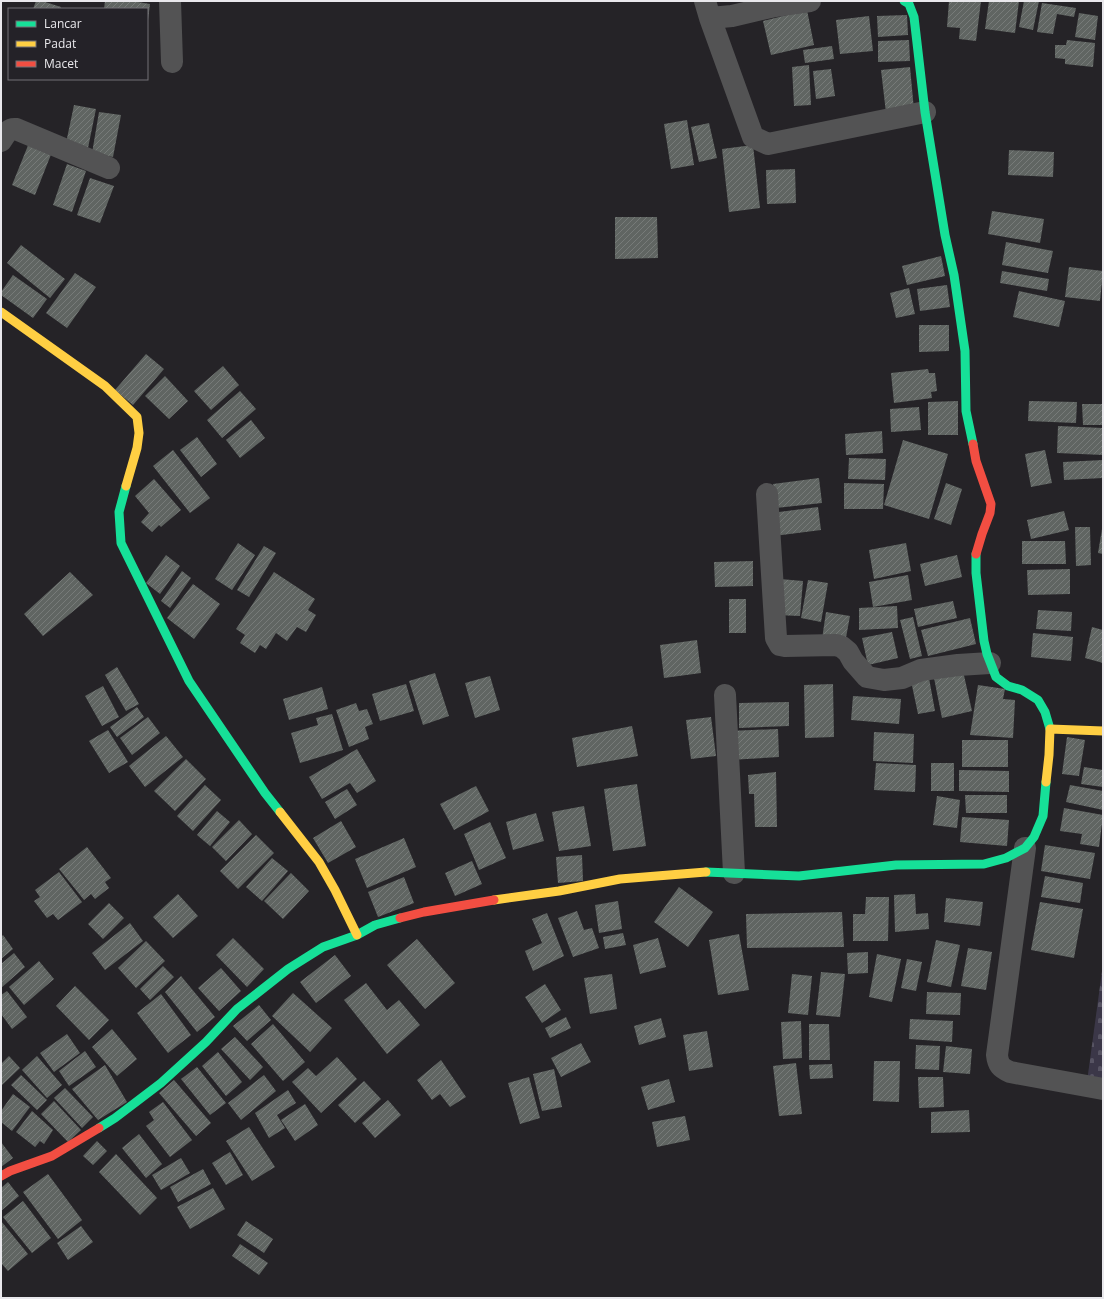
<svg xmlns="http://www.w3.org/2000/svg" width="1104" height="1299" font-family="'Open Sans',sans-serif">
  <style>
    .cemetery { fill: url(#cemetery-stones) }
    .building { fill: url(#building-hatch) }
    .lines { fill: none; stroke-linecap: round; stroke-linejoin: round }
    .street { stroke: #535354; stroke-width: 22 }
    .fast { stroke: #16e098; stroke-width: 9 }
    .slow { stroke: #ffcf43; stroke-width: 9 }
    .jam { stroke: #f24e42; stroke-width: 9 }
  </style>
  <defs>
    <pattern id="cemetery-stones" width="16" height="16" patternUnits="userSpaceOnUse"><rect width="16" height="16" fill="#3b3748"/><path d="M2 7V4a2 2 0 0 1 4 0v3zM10 15v-3a2 2 0 0 1 4 0v3z" fill="#575463"/></pattern>
    <pattern id="building-hatch" width="6" height="6" patternUnits="userSpaceOnUse"><rect width="6" height="6" fill="#606562"/><path d="M-1 1l2-2M0 6l6-6M5 7l2-2" fill="none" stroke="#777b79"/></pattern>
  </defs>
  <rect width="100%" height="100%" fill="#252327"/>
  <path class="cemetery" d="M1103,964V1092L1086,1089Z"/>
  <path class="building" d="M36,1H42L61,7L60,9H33Z
    M105,1H132L150,4L148,20L147,9H104Z
    M949,1H981L976,41L959,39L960,28L947,27Z
    M989,1H1019L1015,33L985,29Z
    M1024,1H1039L1033,30L1019,27Z
    M1042,3L1076,8L1074,17L1057,14L1053,34L1037,32Z
    M807,10L814,45L771,55L763,21Z
    M1079,13L1098,16L1095,40L1075,37Z
    M907,15L908,35L878,37L877,16Z
    M869,16L873,51L840,54L836,20Z
    M909,40L910,61L878,62V41Z
    M1067,40L1095,43L1093,67L1065,64V59L1055,58V45H1066Z
    M832,46L834,59L805,63L803,50Z
    M809,65L811,105L794,106L792,67Z
    M910,67L914,110L886,113L881,70Z
    M831,69L835,96L816,99L813,71Z
    M74,105L96,109L88,148L66,143Z
    M99,112L121,115L113,157L92,153Z
    M687,120L694,165L671,169L664,124Z
    M709,123L717,158L699,162L691,127Z
    M29,143L52,152L35,195L12,185Z
    M753,145L760,208L729,212L722,149Z
    M1009,150L1054,152L1053,177L1008,175Z
    M67,164L86,171L72,212L53,205Z
    M795,169L796,203L767,204L766,170Z
    M90,178L114,186L100,223L77,215Z
    M992,211L1044,219L1040,243L988,234Z
    M615,217H657L658,258L615,259Z
    M1006,242L1053,251L1048,273L1002,265Z
    M21,245L65,279L50,298L7,263Z
    M941,256L945,276L907,285L902,266Z
    M1069,267L1103,271L1100,301L1065,297Z
    M1002,271L1049,279L1047,291L1000,283Z
    M75,273L96,287L67,328L46,313Z
    M13,275L47,299L33,318L1,295V292Z
    M947,285L950,307L920,311L917,289Z
    M909,288L915,314L896,318L890,293Z
    M1019,291L1065,301L1059,327L1013,317Z
    M919,325H949V351L919,352Z
    M146,354L164,369L133,405L115,390Z
    M223,366L239,385L211,410L194,391Z
    M928,369L929,373H935L937,391L931,392L932,398L894,403L891,373Z
    M165,376L188,401L169,419L145,396Z
    M240,391L256,409L222,438L207,420Z
    M958,401V435H928V402Z
    M1029,401L1077,402L1076,423L1028,421Z
    M1082,404H1103V425H1083Z
    M919,407L921,430L891,432L890,409Z
    M251,420L265,438L240,458L226,440Z
    M1058,426L1103,428V455L1057,453Z
    M882,431L883,453L846,455L845,434Z
    M197,437L217,464L201,477L180,450Z
    M903,440L948,454L929,519L884,505Z
    M173,450L210,498L190,513L153,466Z
    M1045,450L1052,483L1031,487L1025,454Z
    M849,458L886,459L885,480L848,479Z
    M1103,460V478L1064,480L1063,462Z
    M819,478L822,503L776,508L773,484Z
    M154,479L181,510L161,527L159,525L152,532L141,522L149,513L135,496Z
    M844,483L884,484L883,509H844Z
    M946,483L962,489L951,525L934,519Z
    M818,507L821,530L774,536L771,513Z
    M1064,511L1069,530L1031,539L1027,520Z
    M1075,527H1090L1091,565L1076,566Z
    M1102,529H1103V554L1098,553Z
    M1022,541H1065L1066,564H1022Z
    M238,543L255,555L232,590L215,579Z
    M906,543L911,571L874,579L869,550Z
    M264,546L276,553L249,597L237,590Z
    M166,555L180,566L160,594L146,583Z
    M957,555L962,577L925,586L920,564Z
    M753,561V586L715,587L714,562Z
    M1070,569V594L1028,595L1027,570Z
    M182,571L191,578L170,608L161,601Z
    M70,572L93,595L43,636L24,614Z
    M274,572L315,599L308,610L316,615L306,632L297,627L287,641L276,633L266,649L260,645L255,653L240,643L245,635L236,629Z
    M908,575L912,600L873,607L869,582Z
    M780,579L803,581L800,616L776,615Z
    M808,580L828,583L821,622L801,618Z
    M193,584L220,604L194,639L167,618Z
    M729,599H746V633H729Z
    M953,601L957,618L918,627L914,609Z
    M897,606L898,628L859,630V608Z
    M1038,610L1072,612L1071,631L1036,629Z
    M826,612L850,616L845,643L822,639Z
    M913,617L922,656L910,659L900,620Z
    M970,618L976,644L928,656L921,630Z
    M1092,627L1103,630V663L1085,658Z
    M892,632L898,658L868,665L862,638Z
    M1033,633L1073,637L1071,661L1031,657Z
    M697,640L701,673L664,678L660,645Z
    M117,667L139,704L126,711L105,675Z
    M963,671L972,711L942,718L934,678Z
    M435,673L449,716L423,725L409,681Z
    M490,676L500,710L475,718L465,683Z
    M929,678L935,711L918,714L911,681Z
    M406,684L414,711L380,721L372,694Z
    M833,684L834,737L805,738L804,685Z
    M978,685L1005,689L1003,699L1015,700L1013,738L970,735Z
    M103,686L119,717L102,726L85,696Z
    M322,687L328,709L289,720L283,699Z
    M853,696L901,699L899,724L851,720Z
    M789,702V726L739,728V703Z
    M356,703L359,711L367,709L373,724L365,727L369,739L349,747L336,710Z
    M137,707L144,717L117,737L110,727Z
    M332,714L343,750L300,763L291,733L318,725L316,718Z
    M148,717L160,733L132,755L120,738Z
    M711,717L716,756L691,759L686,720Z
    M632,726L638,756L577,767L572,738Z
    M778,729L779,757L730,760L728,731Z
    M108,730L128,762L109,773L89,741Z
    M874,732L914,734L913,763L873,761Z
    M166,736L183,757L145,787L129,766Z
    M1067,737L1085,740L1079,776L1062,774Z
    M962,740H1008V767H962Z
    M357,749L376,781L357,793L350,783L322,799L309,777Z
    M186,759L206,779L175,811L154,791Z
    M876,763L916,765L915,792L874,790Z
    M931,763H954V791H931Z
    M1084,767L1103,770V787L1081,784Z
    M959,770L1009,771V792L959,791Z
    M776,772L777,827H755L754,794H749L748,775Z
    M637,784L646,846L613,851L604,789Z
    M205,785L221,800L193,831L177,816Z
    M1070,785L1103,791V810L1066,802Z
    M476,786L489,811L454,830L440,804Z
    M347,789L357,805L335,819L325,802Z
    M965,795H1007V813H966Z
    M937,796L960,800L957,828L933,825Z
    M584,806L591,846L559,851L552,812Z
    M1064,808L1103,815L1099,847L1080,844L1082,834L1060,831Z
    M217,811L230,822L210,846L197,835Z
    M536,813L544,841L513,850L506,822Z
    M962,817L1009,820L1007,846L960,842Z
    M239,820L252,834L226,861L212,847Z
    M341,821L356,847L328,863L313,838Z
    M490,822L506,858L479,870L464,834Z
    M256,835L274,853L238,889L220,871Z
    M404,838L416,867L367,888L355,859Z
    M1045,845L1095,853L1090,879L1041,871Z
    M87,847L111,878L105,882L109,888L95,899L91,894L84,900L59,869Z
    M582,855L583,881L558,883L556,857Z
    M272,858L288,871L262,901L246,887Z
    M472,861L482,884L455,896L445,873Z
    M59,872L82,902L58,920L53,914L47,918L34,901L40,897L35,890Z
    M291,873L309,891L283,919L264,901Z
    M1045,876L1083,883L1080,903L1041,897Z
    M404,877L414,903L378,917L368,892Z
    M679,887L713,912L688,947L654,922Z
    M178,894L198,916L173,938L153,917Z
    M915,894L916,914L928,913L929,929L895,932L894,895Z
    M866,897H889L888,941H853V914H865Z
    M946,898L983,902L980,926L944,922Z
    M618,901L622,929L599,933L595,905Z
    M1040,902L1083,909L1074,958L1031,950Z
    M109,903L124,918L103,939L88,924Z
    M577,911L584,930L592,928L599,948L573,957L558,918Z
    M842,912L844,947L747,948L746,914Z
    M547,913L564,956L533,971L525,951L542,943L532,919Z
    M130,923L143,941L105,970L92,953Z
    M623,933L626,945L605,949L603,937Z
    M739,934L749,990L718,995L709,940Z
    M3,935L13,949L1,959V937Z
    M233,938L264,969L247,987L216,955Z
    M658,938L666,967L640,974L633,945Z
    M417,939L455,983L425,1009L387,965Z
    M936,940L960,945L951,987L927,982Z
    M146,941L165,961L136,988L118,968Z
    M968,948L992,952L986,990L961,986Z
    M868,952V973L848,974L847,953Z
    M14,953L25,967L1,988V964Z
    M877,954L901,959L892,1002L869,997Z
    M335,955L351,976L316,1003L300,982Z
    M907,959L922,962L916,991L901,988Z
    M39,961L54,979L24,1005L9,987Z
    M163,966L174,977L150,1000L140,989Z
    M221,968L241,991L219,1011L198,988Z
    M821,972L845,974L840,1017L816,1015Z
    M612,974L617,1009L590,1014L584,978Z
    M792,974L812,976L808,1015L788,1013Z
    M181,976L215,1017L197,1032L165,992Z
    M366,983L387,1010L399,1000L420,1025L387,1054L344,1000Z
    M545,984L561,1010L542,1023L525,997Z
    M75,986L109,1020L89,1040L56,1006Z
    M7,991L27,1017L12,1029L1,1014V995Z
    M927,992L961,993L960,1015L926,1014Z
    M293,993L332,1028L310,1052L272,1016Z
    M161,994L191,1035L168,1053L137,1013Z
    M259,1005L271,1020L247,1041L233,1026Z
    M566,1017L571,1028L550,1038L545,1028Z
    M661,1018L666,1037L639,1045L634,1026Z
    M910,1019L953,1021L952,1042L909,1039Z
    M801,1021L802,1058L783,1059L781,1022Z
    M273,1024L305,1062L283,1081L251,1044Z
    M809,1024H829L830,1060H809Z
    M112,1029L137,1059L117,1076L92,1047Z
    M707,1031L713,1067L689,1071L683,1035Z
    M67,1034L80,1053L54,1072L40,1053Z
    M235,1037L263,1067L250,1080L221,1049Z
    M581,1043L591,1062L561,1077L551,1058Z
    M916,1045L940,1046L939,1070L915,1069Z
    M946,1046L972,1049L970,1074L943,1072Z
    M85,1051L96,1067L69,1086L59,1071Z
    M218,1052L242,1082L226,1096L202,1066Z
    M9,1056L20,1068L1,1086V1064Z
    M37,1056L62,1085L47,1098L22,1070Z
    M337,1057L357,1079L321,1113L292,1082L308,1068L316,1076Z
    M441,1060L466,1097L450,1107L440,1094L432,1100L417,1080Z
    M874,1061H900L899,1102L873,1101Z
    M796,1063L802,1114L779,1116L773,1066Z
    M832,1064L833,1078L810,1079L809,1065Z
    M105,1065L127,1102L98,1120L72,1089Z
    M197,1067L226,1103L210,1115L181,1079Z
    M554,1069L562,1107L542,1111L533,1074Z
    M21,1075L47,1100L37,1110L11,1085Z
    M264,1075L276,1091L241,1120L228,1103Z
    M529,1077L540,1118L520,1124L508,1083Z
    M918,1077H943L944,1107L919,1108Z
    M669,1079L675,1102L648,1110L641,1087Z
    M174,1080L211,1123L196,1136L159,1093Z
    M364,1081L381,1099L355,1123L338,1105Z
    M65,1088L93,1117L82,1128L54,1098Z
    M288,1090L296,1103L277,1115L285,1128L269,1138L255,1113Z
    M13,1094L30,1107L12,1131L1,1122V1111Z
    M388,1100L401,1115L375,1138L362,1123Z
    M54,1101L81,1130L68,1142L41,1114Z
    M163,1102L192,1140L170,1157L146,1126L154,1120L149,1112Z
    M305,1104L318,1125L295,1141L281,1120Z
    M969,1110L970,1132L931,1133V1112Z
    M32,1111L53,1130L44,1144L40,1141L35,1147L16,1132Z
    M685,1116L690,1140L657,1147L652,1122Z
    M249,1127L275,1167L252,1181L226,1141Z
    M139,1134L162,1164L146,1178L122,1148Z
    M97,1141L107,1151L93,1165L83,1156Z
    M1,1142L13,1158L1,1167Z
    M230,1152L243,1175L226,1185L212,1163Z
    M116,1154L157,1198L140,1215L99,1172Z
    M181,1158L190,1173L161,1190L152,1175Z
    M203,1169L211,1184L178,1202L170,1187Z
    M48,1174L82,1220L58,1239L23,1192Z
    M8,1182L19,1196L1,1211V1188Z
    M213,1188L225,1209L190,1229L177,1207Z
    M23,1201L51,1238L32,1253L3,1217Z
    M1,1221L28,1254L8,1271L1,1263Z
    M246,1221L273,1239L264,1253L237,1235Z
    M81,1226L93,1242L68,1260L57,1243Z
    M240,1244L268,1263L259,1275L232,1256Z"/>
  <g class="lines">
    <path class="street" d="M170,1L172,62
      M705,1L710,18L732,16L775,6L810,1
      M710,18L753,137L768,144L925,112
      M1,141C5,135 8,128 16,129L109,168
      M767,494L776,638L780,645L785,646L836,645L842,647L848,652L853,661L867,677L884,680L902,678L921,670L958,665L990,663
      M725,695L734,873
      M1025,848L997,1055C998,1065 1001,1068 1010,1072L1103,1089"/>
    <path class="fast" d="M904,1L909,4L914,17L925,112L945,235L954,275L965,351L966,411L973,444
      M126,486L119,512L121,543L189,681L265,793L280,812
      M976,554V573L984,641L987,654L996,677L1008,686L1022,690L1038,700L1045,712L1050,729
      M706,872L799,876L896,865L984,864L1006,858L1025,848L1034,837L1043,816L1046,782
      M99,1128L115,1118L161,1083L206,1042L237,1009L288,969L323,947L357,935L375,925L400,918"/>
    <path class="slow" d="M1,312L105,386L137,417L139,433L137,448L126,486
      M1046,782L1049,755L1050,729L1103,731
      M280,812L319,862L335,890L357,935
      M494,900L559,891L620,879L706,872"/>
    <path class="jam" d="M973,444L976,461L991,504L990,513L982,534L976,554
      M400,918L424,912L494,900
      M1,1176L10,1171L52,1156L99,1128"/>
  </g>
  <rect width="1104" height="1299" fill="none" stroke="#e9e8ec" stroke-width="4"/>
  <rect x="8" y="8" width="140" height="72" fill="#242228" stroke="#737176"/>
  <rect x="16" y="21" width="20" height="6" fill="#16e098" stroke="#737176"/>
  <text x="44" y="28" font-size="12" fill="#e9e8ec">Lancar</text>
  <rect x="16" y="41" width="20" height="6" fill="#ffcf43" stroke="#737176"/>
  <text x="44" y="48" font-size="12" fill="#e9e8ec">Padat</text>
  <rect x="16" y="61" width="20" height="6" fill="#f24e42" stroke="#737176"/>
  <text x="44" y="68" font-size="12" fill="#e9e8ec">Macet</text>
</svg>
